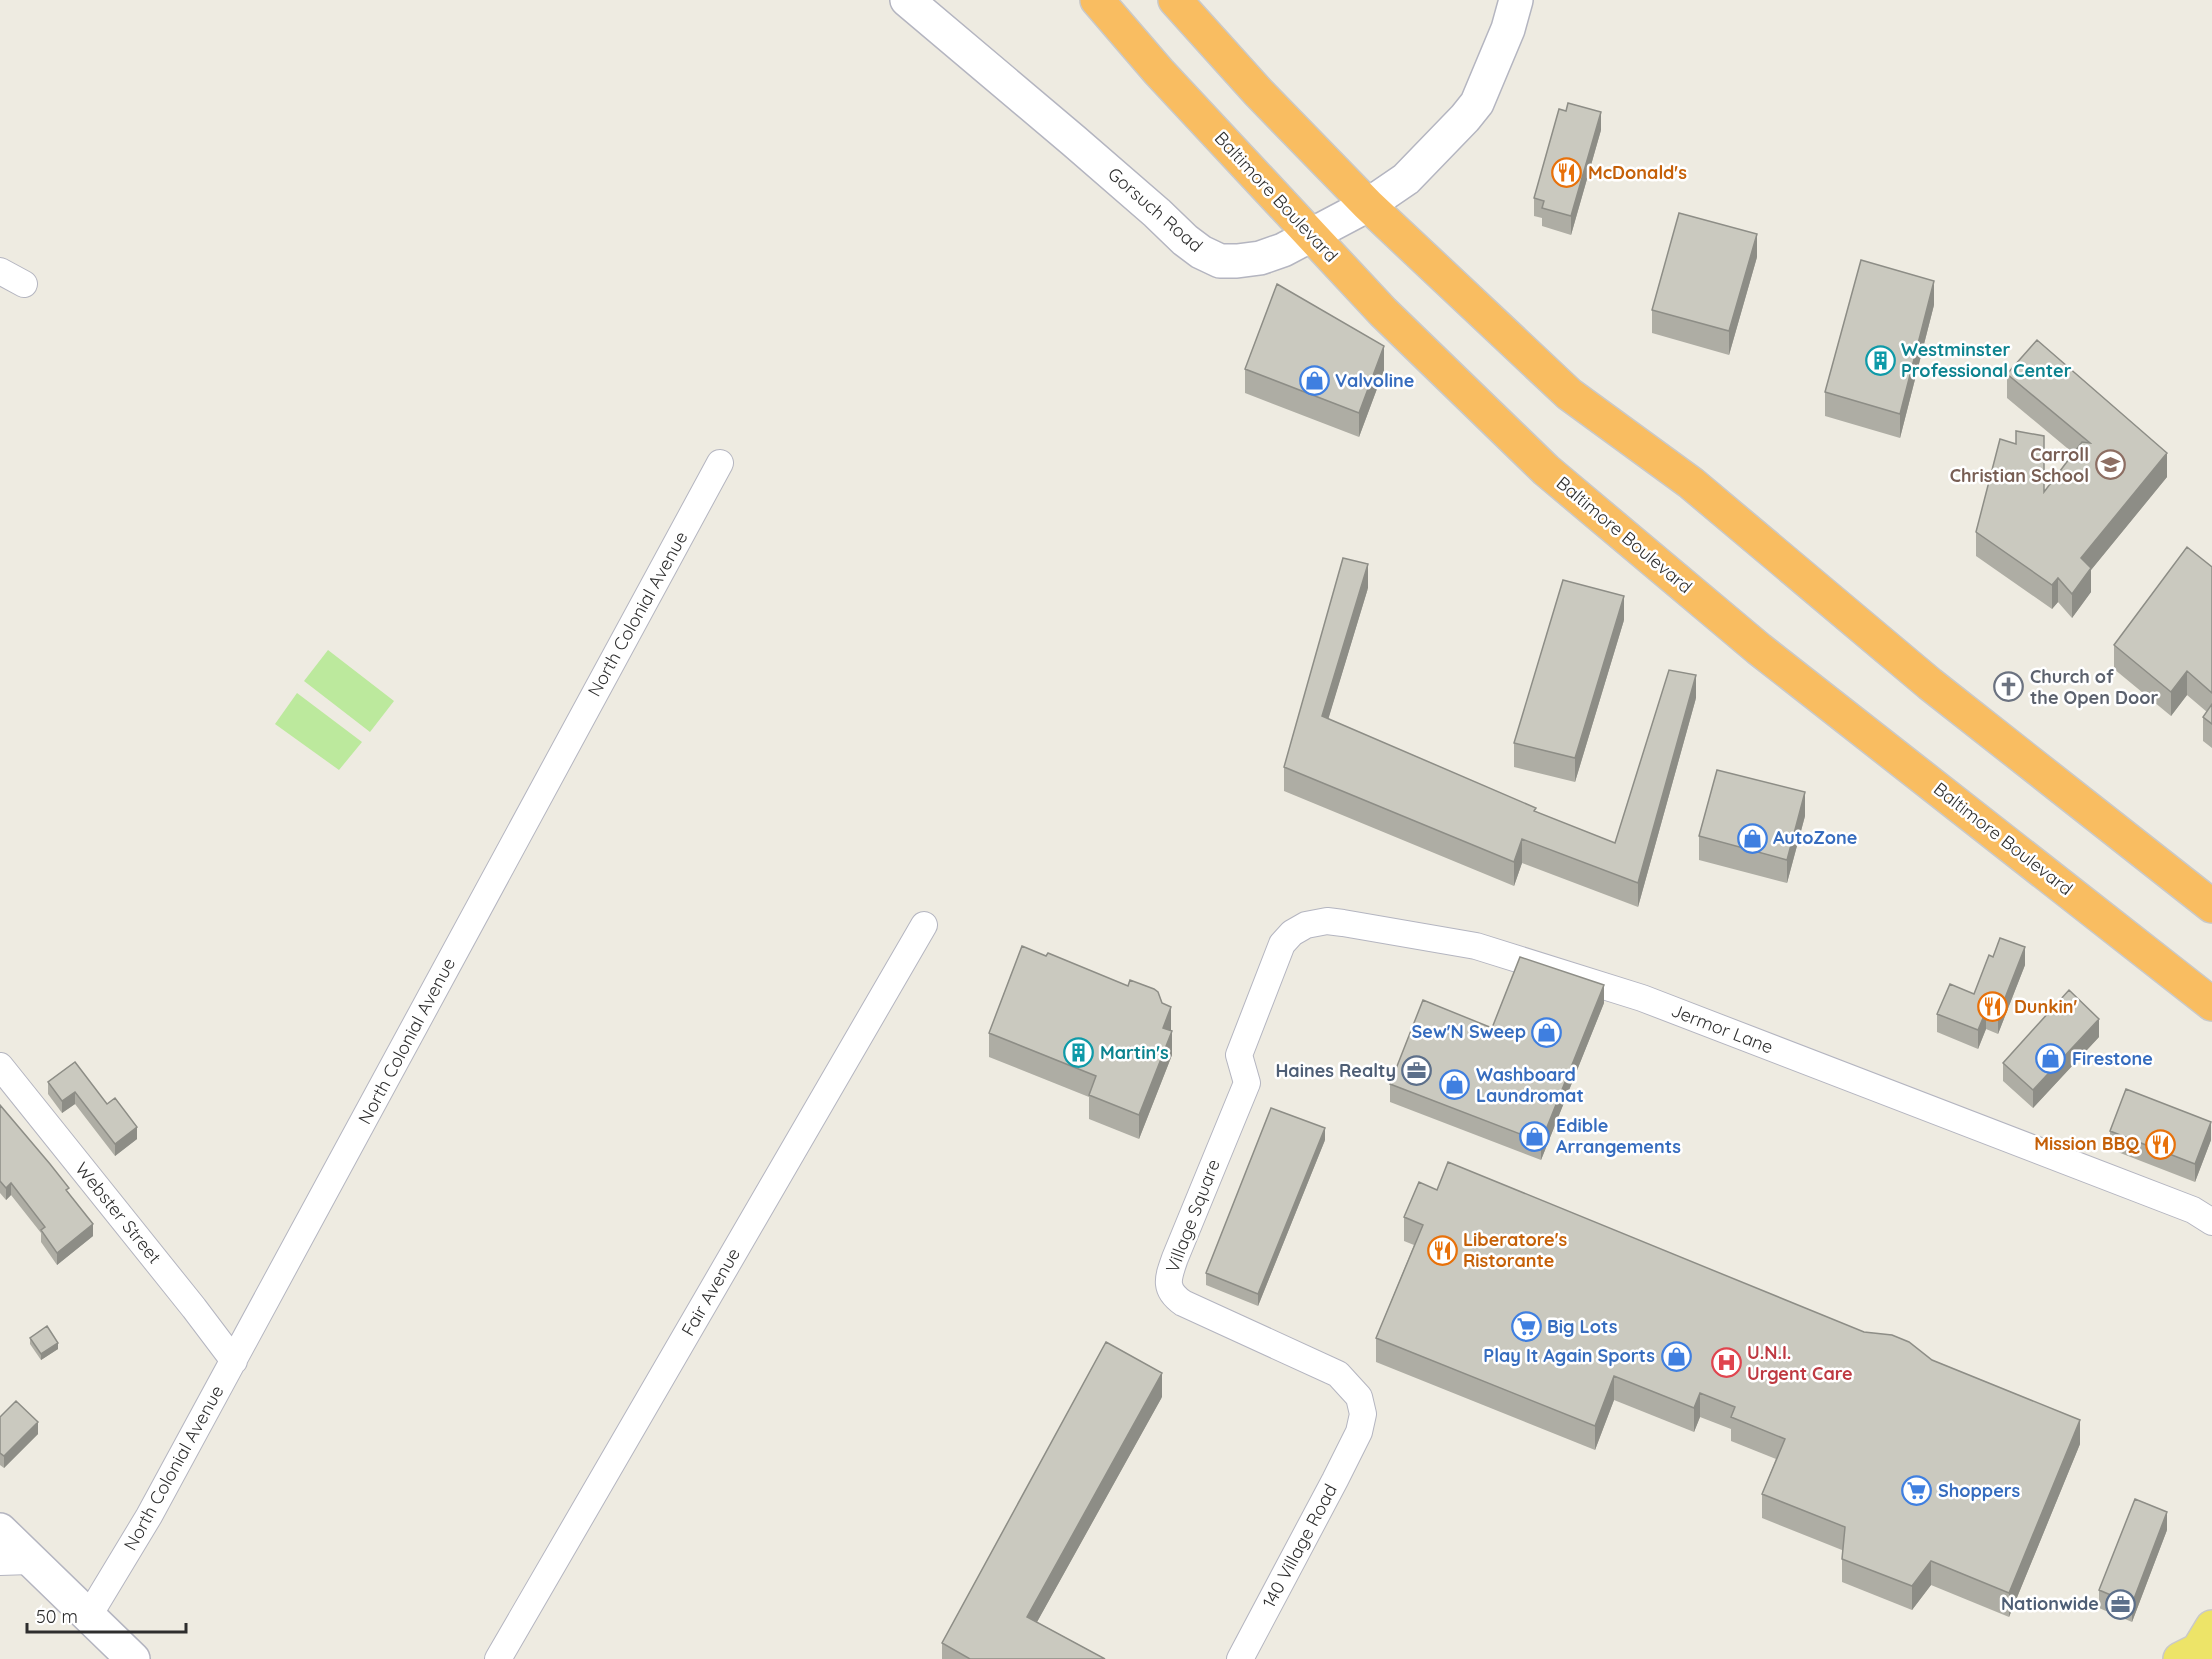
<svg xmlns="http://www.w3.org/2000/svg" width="2212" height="1659" font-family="Quicksand,sans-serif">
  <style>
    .pitch { fill: #bce99d }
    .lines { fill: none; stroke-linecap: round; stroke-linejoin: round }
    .street-casing { stroke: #b4b5c0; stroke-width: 28 }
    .secondary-casing { stroke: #b4b5c0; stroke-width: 36 }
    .primary-casing { stroke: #c9c9c9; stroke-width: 36 }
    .highway-casing { stroke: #c9c9c9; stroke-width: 36 }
    .street { stroke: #fff; stroke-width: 26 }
    .secondary { stroke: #fff; stroke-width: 33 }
    .primary { stroke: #ede468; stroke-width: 33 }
    .highway { stroke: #f9bd61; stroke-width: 33 }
    .wall { fill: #aeada4 }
    .shaded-wall { fill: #8d8d86 }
    .building { fill: #cac9bf; stroke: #8d8d86; stroke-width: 1.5 }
    .labels { text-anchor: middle; stroke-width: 5; stroke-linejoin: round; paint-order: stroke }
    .food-label { font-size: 18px; font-weight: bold; fill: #c56008; stroke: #fff; text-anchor: start }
    .street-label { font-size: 18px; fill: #2e2e2e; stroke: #fff }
    .culture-label { font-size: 18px; font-weight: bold; fill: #0d838f; stroke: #fff; text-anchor: start }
    .shop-label { font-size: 18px; font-weight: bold; fill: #366cbe; stroke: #fff; text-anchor: start }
    .education-label { font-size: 18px; font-weight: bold; fill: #785e54; stroke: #fff; text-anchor: end }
    .worship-label { font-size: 18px; font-weight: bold; fill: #5b616d; stroke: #fff; text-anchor: start }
    .service-label { font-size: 18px; font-weight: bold; fill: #4e5e75; stroke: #fff; text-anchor: end }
    .health-label { font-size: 18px; font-weight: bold; fill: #be3a42; stroke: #fff; text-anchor: start }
  </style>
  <rect width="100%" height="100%" fill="#eeebe1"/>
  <path class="pitch" d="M328,650L394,701L370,732L304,681Z
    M297,693L362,742L339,770L275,724Z"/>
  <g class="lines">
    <defs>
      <path id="street" d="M0,271L24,284
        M0,1066L194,1308L234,1361
        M0,1562L30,1561
        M88,1617L149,1516L720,463
        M498,1659L924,925
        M1240,1659L1335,1480L1359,1432L1363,1414L1359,1397L1338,1374L1183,1303C1163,1289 1168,1278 1175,1258L1247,1083L1239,1055L1282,944L1292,933L1306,925L1327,921L1343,923L1476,946L1642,998L2193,1210L2212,1222"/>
      <path id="secondary" d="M907,0L1074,141L1157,213L1185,240L1201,252L1220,261H1237L1260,258L1283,250L1368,205L1406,179L1465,118L1477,103L1508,29L1516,0
        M0,1530L133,1659"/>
      <path id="primary" d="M2180,1659L2198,1650L2212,1627"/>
      <path id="highway" d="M1097,0L1159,72L1383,312L1546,470L1759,649L2212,1004
        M1175,0L1258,92L1368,205L1569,394L1691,483L1930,684L2212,906"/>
    </defs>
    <use href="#street" class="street-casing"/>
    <use href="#secondary" class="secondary-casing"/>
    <use href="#primary" class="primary-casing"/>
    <use href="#highway" class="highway-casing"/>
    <use href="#street" class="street"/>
    <use href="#secondary" class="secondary"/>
    <use href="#primary" class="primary"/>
    <use href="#highway" class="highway"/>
  </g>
  <path class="wall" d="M1601,130L1571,235L1542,226V218L1534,216V198Z
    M1757,257L1729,355L1652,333V310Z
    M1934,305L1900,438L1825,416V392Z
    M1245,369L1384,370L1359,437L1245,393Z
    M2007,374L2167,477L2091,570V592L2072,618L2058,602L2052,609L1976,556V532L2016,444L2044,492L2073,453L2007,398Z
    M2212,567V748L2203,741V717L2207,712L2187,695L2171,716L2114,669V645Z
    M1368,588L1328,719L1536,812L1615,843L1696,698L1638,907L1522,863L1514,886L1284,791V767Z
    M1624,620L1575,782L1514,767V743Z
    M1805,816L1787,883L1699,860V836Z
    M1046,956L1171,1031L1172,1055L1139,1139L1089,1119V1097L989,1057V1033Z
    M1993,957L2025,965L1998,1034L1986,1029L1978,1049L1937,1032V1014L1974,994Z
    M1604,1003L1541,1160L1390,1102V1084L1492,1028Z
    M2099,1037L2033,1108L2003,1081V1063Z
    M75,1062L107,1104L137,1139L115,1156L75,1104L62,1113L48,1094V1082Z
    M0,1105L69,1193L93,1236L57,1265L41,1242V1233L11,1195L6,1200L0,1193Z
    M2110,1131L2211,1140L2195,1182L2110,1149Z
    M1325,1140L1258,1306L1206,1285V1273Z
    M1437,1190L1932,1360L2080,1444L2009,1617L1931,1585L1912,1610L1842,1582V1550L1762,1518V1494L1776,1459L1731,1441V1429L1700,1417L1694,1432L1614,1400L1595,1450L1376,1362V1338L1414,1245L1404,1241V1217Z
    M30,1338L58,1349L41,1360L30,1344Z
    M1162,1397L1037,1622L1105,1659H942V1643Z
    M0,1417L38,1434L4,1468L0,1465Z
    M2167,1530L2132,1622L2099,1608V1590Z"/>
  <path class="shaded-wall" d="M1601,112V130L1571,235V216Z
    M1757,234V257L1729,355V331Z
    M1934,281V305L1900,438V414Z
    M1384,346V370L1359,437V413Z
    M2167,453V477L2091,570V592L2072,618V594L2081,558Z
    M1368,564V588L1322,740V716Z
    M2058,578V602L2052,609V585Z
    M1624,596V620L1575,782V758Z
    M2187,671V695L2171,716V692Z
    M1696,675V698L1638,907V883Z
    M1805,792V816L1787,883V860Z
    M1522,839V863L1514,886V862Z
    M2025,947V965L1998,1034V1016Z
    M1604,985V1003L1541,1160V1142Z
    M1171,1007V1031L1163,1028Z
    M1986,1011V1029L1978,1049V1030Z
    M2099,1019V1037L2033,1108V1090Z
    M1172,1031V1055L1139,1139V1115Z
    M75,1092V1104L62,1113V1101Z
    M2211,1122V1140L2195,1182V1164Z
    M137,1127V1139L115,1156V1144Z
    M1325,1128V1140L1258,1306V1294Z
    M11,1183V1195L6,1200V1188Z
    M93,1224V1236L57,1265V1253Z
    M58,1343V1349L41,1360V1354Z
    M1162,1373V1397L1027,1640V1617Z
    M1614,1376V1400L1595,1450V1426Z
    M1700,1393V1417L1694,1432V1408Z
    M2080,1420V1444L2009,1617V1593Z
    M38,1422V1434L4,1468V1456Z
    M2167,1512V1530L2132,1622V1604Z
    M1931,1561V1585L1912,1610V1586Z"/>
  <path class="building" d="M1568,103L1601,112L1571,216L1542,208L1544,201L1534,198L1559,109L1566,111Z
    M1679,213L1757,234L1729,331L1652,310Z
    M1861,260L1934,281L1900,414L1825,392Z
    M1277,284L1384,346L1359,413L1245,369Z
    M2037,340L2167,453L2081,558L2091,568L2072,594L2058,578L2052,585L1976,532L2000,439L2016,444V431L2044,436V492L2082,442L2090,443L2007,374Z
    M2187,547L2212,567V693L2187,671L2171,692L2114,645Z
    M1343,558L1368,564L1322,716L1536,808L1534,811L1615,843L1669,670L1696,675L1638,883L1522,839L1514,862L1284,767Z
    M1563,580L1624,596L1575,758L1514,743Z
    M2212,704V724L2203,717Z
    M1717,770L1805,792L1787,860L1699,836Z
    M2000,938L2025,947L1998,1016L1986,1011L1978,1030L1937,1014L1950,984L1974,994L1989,955L1993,957Z
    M1022,946L1046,956L1048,953L1128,986L1130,980L1154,989L1158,992L1162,1003L1171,1007L1163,1028L1172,1031L1139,1115L1089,1095L1096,1076L989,1033Z
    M1520,957L1604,985L1541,1142L1390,1084L1423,1000L1492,1028Z
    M2069,990L2099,1019L2033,1090L2003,1063Z
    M75,1062L107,1104L115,1098L137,1127L115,1144L75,1092L62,1101L48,1082Z
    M2126,1089L2211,1122L2195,1164L2110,1131Z
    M0,1105L50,1164L69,1188L66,1190L93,1224L57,1253L41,1230L45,1227L11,1183L6,1188L0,1181Z
    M1271,1108L1325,1128L1258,1294L1206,1273Z
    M1448,1162L1864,1332L1892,1335L1909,1342L1932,1360L2080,1420L2009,1593L1931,1561L1912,1586L1842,1559L1845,1527L1762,1494L1785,1439L1731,1417L1735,1407L1700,1393L1694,1408L1614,1376L1595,1426L1376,1338L1423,1225L1404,1217L1419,1182L1437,1190Z
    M47,1326L58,1343L41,1354L30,1338Z
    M1106,1342L1162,1373L1027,1617L1105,1659H970L942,1643Z
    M16,1401L38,1422L4,1456L0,1453V1417Z
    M2135,1499L2167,1512L2132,1604L2099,1590Z"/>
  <defs>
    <symbol id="restaurant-ring" viewBox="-11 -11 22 22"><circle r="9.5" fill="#fff" stroke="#e8710a" stroke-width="1.5"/><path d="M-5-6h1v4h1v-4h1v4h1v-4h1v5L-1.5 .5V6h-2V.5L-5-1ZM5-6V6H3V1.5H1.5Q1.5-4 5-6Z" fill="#e8710a"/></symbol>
    <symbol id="building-ring" viewBox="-11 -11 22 22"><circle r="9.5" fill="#fff" stroke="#0f9aa8" stroke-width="1.5"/><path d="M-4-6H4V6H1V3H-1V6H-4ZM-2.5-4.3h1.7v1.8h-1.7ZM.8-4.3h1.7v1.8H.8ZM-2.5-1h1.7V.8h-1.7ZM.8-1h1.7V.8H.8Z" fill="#0f9aa8"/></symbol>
    <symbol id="shop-ring" viewBox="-11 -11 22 22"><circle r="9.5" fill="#fff" stroke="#3f7fe0" stroke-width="1.5"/><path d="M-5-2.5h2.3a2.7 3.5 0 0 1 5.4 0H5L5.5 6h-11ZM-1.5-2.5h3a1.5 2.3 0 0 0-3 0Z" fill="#3f7fe0"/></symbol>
    <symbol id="school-ring" viewBox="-11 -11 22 22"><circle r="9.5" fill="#fff" stroke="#8d6e63" stroke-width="1.5"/><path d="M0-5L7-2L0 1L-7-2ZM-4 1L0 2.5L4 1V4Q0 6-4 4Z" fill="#8d6e63"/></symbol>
    <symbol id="church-ring" viewBox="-11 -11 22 22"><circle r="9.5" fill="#fff" stroke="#6b7280" stroke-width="1.5"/><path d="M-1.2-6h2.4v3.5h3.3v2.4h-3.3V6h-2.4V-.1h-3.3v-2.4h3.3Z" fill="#6b7280"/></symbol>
    <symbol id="office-ring" viewBox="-11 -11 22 22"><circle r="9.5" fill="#fff" stroke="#5c6f8a" stroke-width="1.5"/><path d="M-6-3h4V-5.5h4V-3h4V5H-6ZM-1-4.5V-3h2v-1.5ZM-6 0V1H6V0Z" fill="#5c6f8a"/></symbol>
    <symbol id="supermarket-ring" viewBox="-11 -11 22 22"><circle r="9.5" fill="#fff" stroke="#3f7fe0" stroke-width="1.5"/><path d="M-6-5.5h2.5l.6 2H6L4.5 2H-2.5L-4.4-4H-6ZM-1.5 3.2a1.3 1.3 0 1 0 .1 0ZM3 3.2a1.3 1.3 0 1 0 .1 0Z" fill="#3f7fe0"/></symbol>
    <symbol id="hospital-ring" viewBox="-11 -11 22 22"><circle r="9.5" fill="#fff" stroke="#e0444e" stroke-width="1.5"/><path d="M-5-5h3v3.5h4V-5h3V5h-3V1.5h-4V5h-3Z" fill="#e0444e"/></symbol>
  </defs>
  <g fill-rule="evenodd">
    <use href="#restaurant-ring" x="1550" y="156" width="33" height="33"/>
    <use href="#building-ring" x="1864" y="344" width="33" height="33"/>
    <use href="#shop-ring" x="1298" y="364" width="33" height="33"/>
    <use href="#school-ring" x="2094" y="448" width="33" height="33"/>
    <use href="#church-ring" x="1992" y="670" width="33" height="33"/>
    <use href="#shop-ring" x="1736" y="822" width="33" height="33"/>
    <use href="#restaurant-ring" x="1976" y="990" width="33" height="33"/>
    <use href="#shop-ring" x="1530" y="1016" width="33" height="33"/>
    <use href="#building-ring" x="1062" y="1036" width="33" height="33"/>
    <use href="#shop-ring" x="2034" y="1042" width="33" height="33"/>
    <use href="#office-ring" x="1400" y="1054" width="33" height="33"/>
    <use href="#shop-ring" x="1438" y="1068" width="33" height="33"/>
    <use href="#shop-ring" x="1518" y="1120" width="33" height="33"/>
    <use href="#restaurant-ring" x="2144" y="1128" width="33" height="33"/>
    <use href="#restaurant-ring" x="1426" y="1234" width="33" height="33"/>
    <use href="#supermarket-ring" x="1510" y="1310" width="33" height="33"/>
    <use href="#shop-ring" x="1660" y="1340" width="33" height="33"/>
    <use href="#hospital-ring" x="1710" y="1346" width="33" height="33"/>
    <use href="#supermarket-ring" x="1900" y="1474" width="33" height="33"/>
    <use href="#office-ring" x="2104" y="1588" width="33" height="33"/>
  </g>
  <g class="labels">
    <g class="food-label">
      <text x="1588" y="179">McDonald's</text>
      <text x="2014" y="1013">Dunkin'</text>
      <text x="2139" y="1150" text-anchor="end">Mission BBQ</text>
      <text x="1463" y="1246">Liberatore's<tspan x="1463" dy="21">Ristorante</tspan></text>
    </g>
    <g class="street-label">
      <text transform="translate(1276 197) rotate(47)" y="6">Baltimore Boulevard</text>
      <text transform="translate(1155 210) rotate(41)" y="6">Gorsuch Road</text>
      <text transform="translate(1624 535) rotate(40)" y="6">Baltimore Boulevard</text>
      <text transform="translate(638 614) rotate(-61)" y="6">North Colonial Avenue</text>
      <text transform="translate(2003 839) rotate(38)" y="6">Baltimore Boulevard</text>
      <text transform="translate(1722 1029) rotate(21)" y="6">Jermor Lane</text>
      <text transform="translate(407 1041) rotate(-62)" y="6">North Colonial Avenue</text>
      <text transform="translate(118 1213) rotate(51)" y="6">Webster Street</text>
      <text transform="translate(1193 1216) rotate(-69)" y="6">Village Square</text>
      <text transform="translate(711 1292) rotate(-60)" y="6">Fair Avenue</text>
      <text transform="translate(174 1468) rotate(-61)" y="6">North Colonial Avenue</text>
      <text transform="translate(1300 1546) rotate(-62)" y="6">140 Village Road</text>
    </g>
    <g class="culture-label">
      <text x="1901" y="356">Westminster<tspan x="1901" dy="21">Professional Center</tspan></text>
      <text x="1100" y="1059">Martin's</text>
    </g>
    <g class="shop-label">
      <text x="1335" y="387">Valvoline</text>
      <text x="1773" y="844">AutoZone</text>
      <text x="1526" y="1038" text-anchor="end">Sew'N Sweep</text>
      <text x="2072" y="1065">Firestone</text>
      <text x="1476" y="1081">Washboard<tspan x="1476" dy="21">Laundromat</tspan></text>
      <text x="1556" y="1132">Edible<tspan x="1556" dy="21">Arrangements</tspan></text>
      <text x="1547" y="1333">Big Lots</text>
      <text x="1655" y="1362" text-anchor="end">Play It Again Sports</text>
      <text x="1938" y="1497">Shoppers</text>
    </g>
    <g class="education-label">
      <text x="2089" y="461">Carroll<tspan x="2089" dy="21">Christian School</tspan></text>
    </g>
    <g class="worship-label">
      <text x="2030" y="683">Church of<tspan x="2030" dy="21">the Open Door</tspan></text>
    </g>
    <g class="service-label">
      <text x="1396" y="1077">Haines Realty</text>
      <text x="2099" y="1610">Nationwide</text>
    </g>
    <g class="health-label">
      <text x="1747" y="1359">U.N.I.<tspan x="1747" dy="21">Urgent Care</tspan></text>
    </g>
  </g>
  <path d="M27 1623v9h159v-9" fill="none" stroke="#2e2e2e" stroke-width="3"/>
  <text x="36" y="1623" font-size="18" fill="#2e2e2e" stroke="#ffffff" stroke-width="4.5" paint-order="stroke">50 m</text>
</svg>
